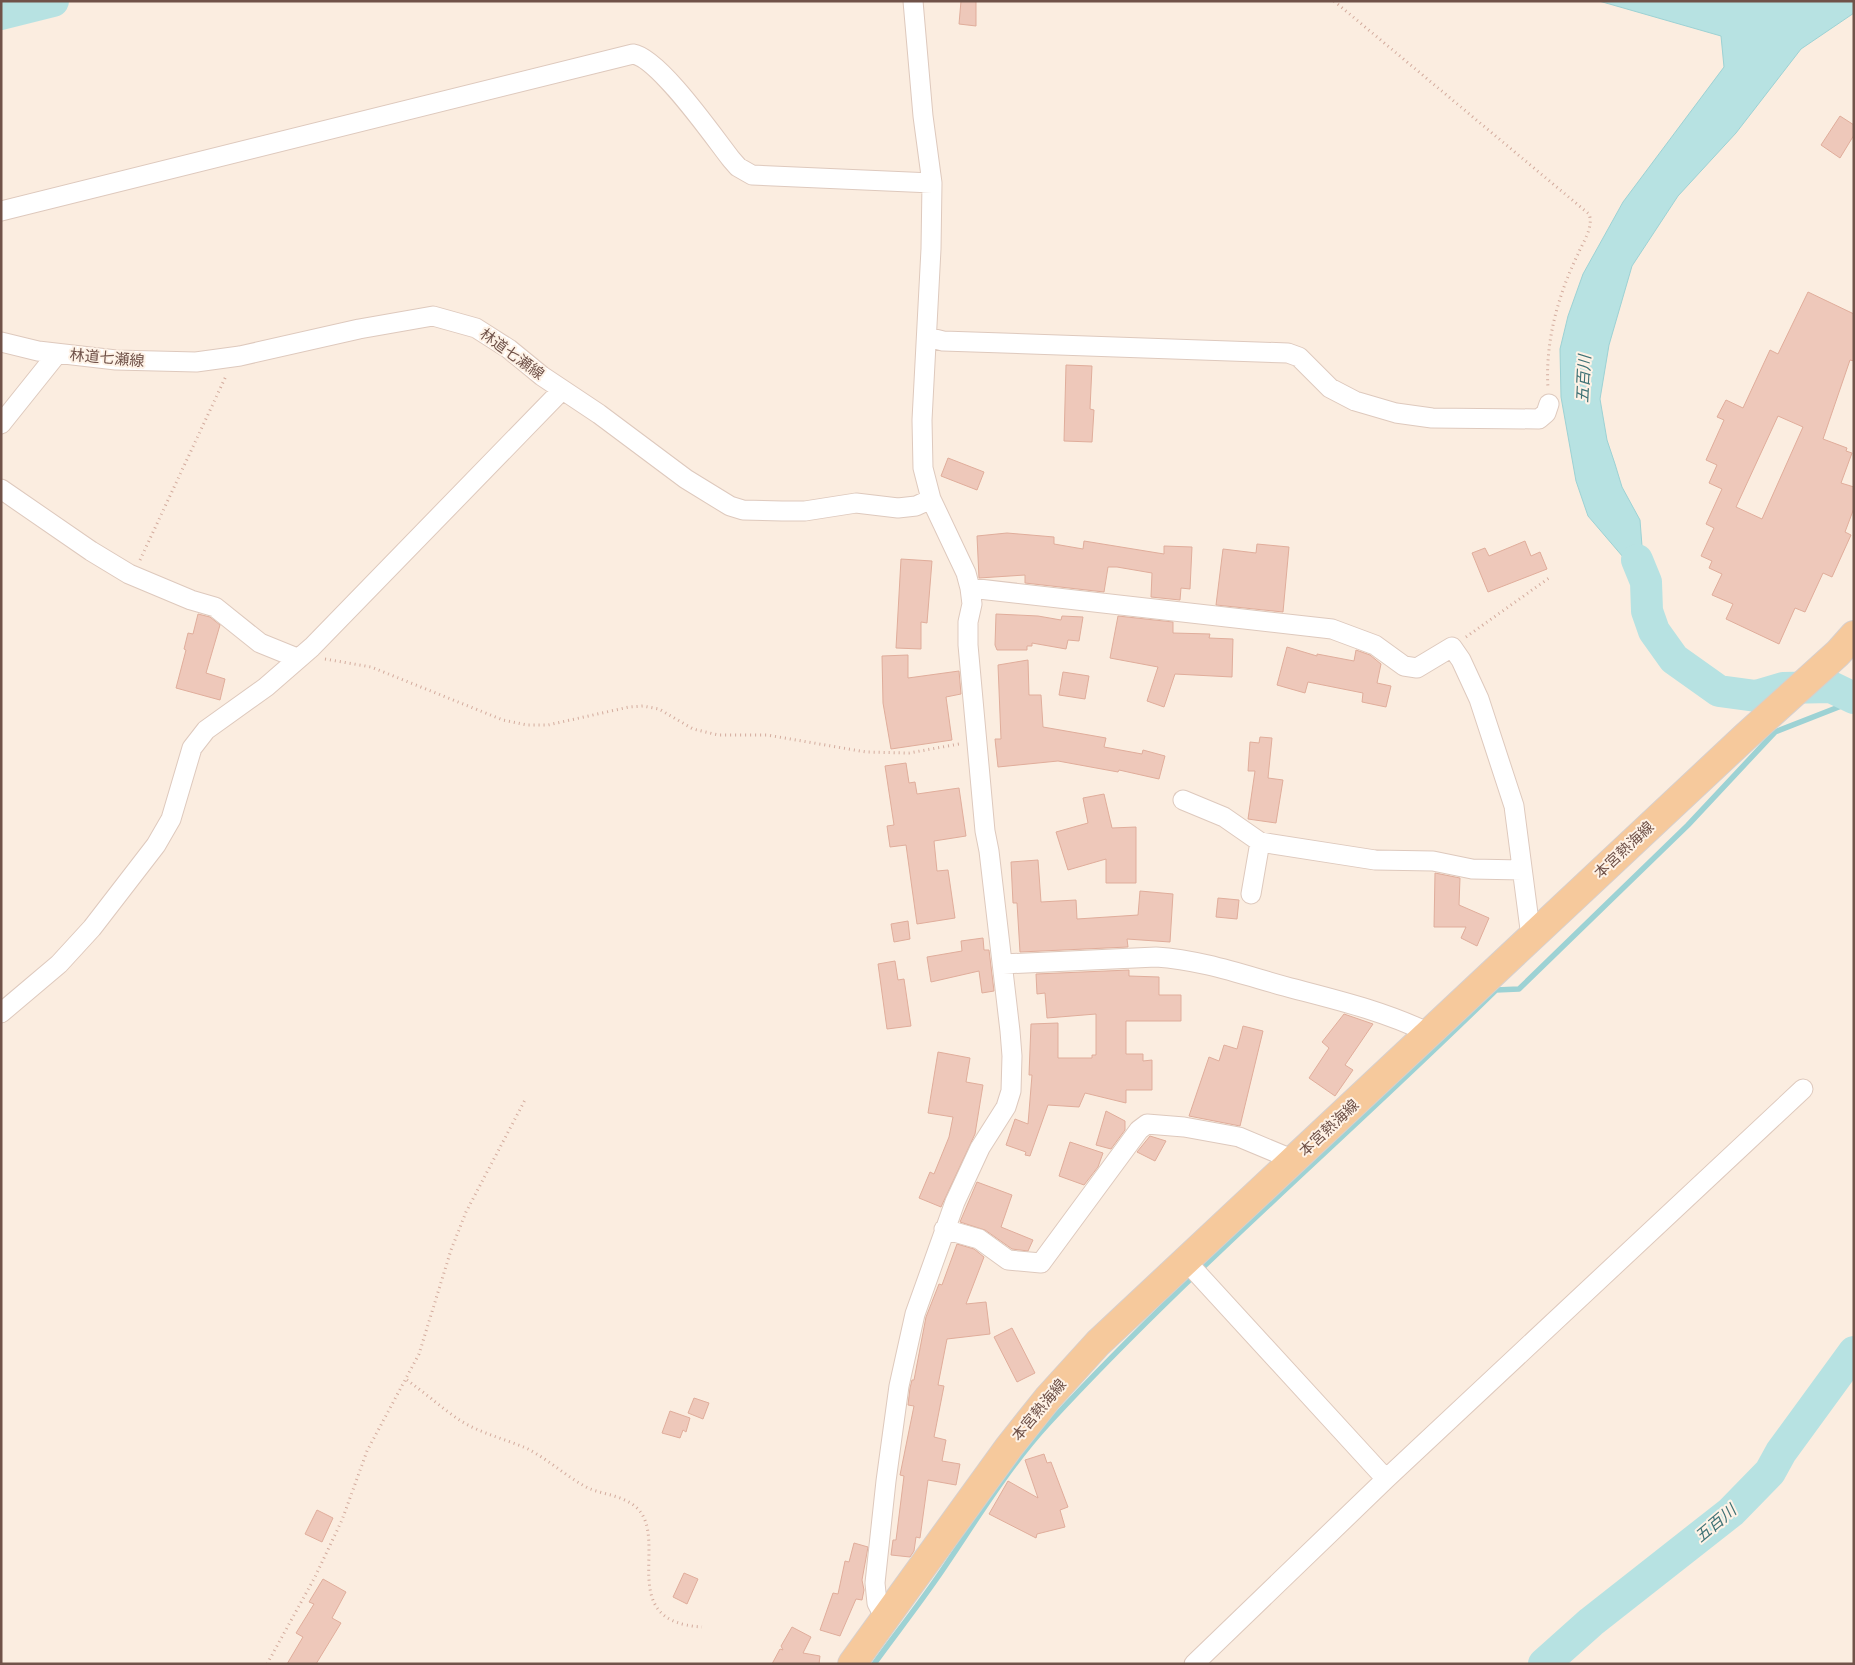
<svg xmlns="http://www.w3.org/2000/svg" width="1855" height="1665" font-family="Roboto,'Noto Sans JP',sans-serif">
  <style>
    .water { fill: #b7e2e2; stroke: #9dd2d4 }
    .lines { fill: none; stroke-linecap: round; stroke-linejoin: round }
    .stream { stroke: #9dd2d4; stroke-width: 5.5 }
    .river { stroke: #b7e2e2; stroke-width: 32 }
    .building { fill: #eec8ba; stroke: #e0ad9b; fill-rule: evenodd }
    .street-casing { stroke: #dec9bd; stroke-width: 21 }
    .primary-casing { stroke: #d7cfcc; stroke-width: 30 }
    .path { stroke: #d3ab9d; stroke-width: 3; stroke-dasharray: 1 4; stroke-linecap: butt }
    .street { stroke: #fff; stroke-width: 19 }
    .primary { stroke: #f6c99c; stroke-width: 28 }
    .labels { text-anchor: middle; stroke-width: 4; stroke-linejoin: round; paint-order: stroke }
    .street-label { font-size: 15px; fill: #705249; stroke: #fef2e6 }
    .water-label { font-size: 16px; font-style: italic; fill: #3f7275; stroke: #fef2e6 }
  </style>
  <rect width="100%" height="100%" fill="#fbede0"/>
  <path class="water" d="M1599,1H1854V13L1801,49L1736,133L1678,196L1632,266L1609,345L1600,399L1607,440L1615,464L1622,487L1640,520L1643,559L1650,575L1646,603L1635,571L1588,516L1576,481L1561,397L1560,349L1568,316L1583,274L1623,202L1724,67L1721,36Z"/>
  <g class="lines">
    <path class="stream" d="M874,1664C895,1635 917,1607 937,1578C973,1526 1005,1471 1048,1424C1189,1271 1348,1136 1496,990L1519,989L1688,825L1775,732L1854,701"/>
    <path class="river" d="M1,14L53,1
      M1637,560L1646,582L1647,611L1654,631L1674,659L1719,691L1756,696L1783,688L1831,687L1854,698
      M1544,1664L1591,1622L1731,1512L1770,1472L1781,1452L1854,1352"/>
  </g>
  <path class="building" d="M961,1H976V26L959,24Z
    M1840,116L1854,125V135L1840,158L1821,145Z
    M1808,292L1854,314V361L1850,360L1823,439L1847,448L1846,451L1852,453L1841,483L1854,487V508L1845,532L1851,535L1832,577L1823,573L1805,612L1795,608L1779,644L1726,619L1733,604L1712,595L1722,574L1709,568L1712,561L1701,556L1714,528L1706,524L1722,489L1709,483L1717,465L1706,460L1724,420L1717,417L1726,400L1743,408L1770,350L1778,354ZM1778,416L1803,427L1762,519L1736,507Z
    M1066,365L1092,366L1090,409L1094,410L1092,442L1064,441Z
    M948,458L984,472L977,490L941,476Z
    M1007,533L1054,537V544L1083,549L1084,541L1164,554V546L1192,547L1190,589L1181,588L1180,600L1151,597L1152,573L1117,567H1108L1104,592L1025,583V575L979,578L977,536Z
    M1525,541L1531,556L1540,552L1547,569L1488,592L1472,553L1485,548L1489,556Z
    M1257,544L1289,547L1283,612L1216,605L1223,549L1256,553Z
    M901,559L932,561L927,623L921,622V649L896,648Z
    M198,614L210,617L220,625L206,673L225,679L220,700L176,688L186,650L184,649L188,633L193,634Z
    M996,614L1038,616L1061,620L1062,616L1083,617L1079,641L1068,640L1066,649L1032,643V646H1027V650H997L995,645Z
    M1118,616L1173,622V633L1210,634L1209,638L1233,639L1232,677L1175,674L1164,707L1147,701L1158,667L1110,658Z
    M1287,647L1317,656V654L1354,661L1356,650L1370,655L1381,664L1377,683L1391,686L1386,707L1362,702L1363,693L1308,682L1305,693L1277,685Z
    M908,655V678L959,671L961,694L946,697L952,740L891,749L883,703L882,656Z
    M1028,660L1029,695H1041L1043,727L1106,738L1104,747L1142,754L1143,750L1165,756L1159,779L1119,770L1118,772L1058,761L998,767L995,739H1001L998,665Z
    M1063,672L1089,676L1085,699L1059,695Z
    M1260,737L1272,738L1268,778L1283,780L1276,823L1248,819L1255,771H1248L1250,742L1259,743Z
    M906,763L909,783L915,782L917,794L959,788L966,836L934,841L937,871L948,870L955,918L917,924L906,845L890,847L887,826L894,825L885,766Z
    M1104,794L1112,828L1136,827V883H1106V859L1068,870L1056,832L1088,823L1083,798Z
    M1038,860L1041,902L1076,900L1077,919L1138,915L1140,891L1173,894L1170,942L1127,939L1128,947L1020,952L1017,903H1013L1011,862Z
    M1435,873L1460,878L1459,905L1489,918L1477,946L1461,938L1466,927H1434Z
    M1218,898L1239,900L1237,919L1216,917Z
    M908,921L910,939L894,942L891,924Z
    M983,938L984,950H989L994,991L982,993L979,971L931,982L927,957L962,951L961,941Z
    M895,961L898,980L904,979L911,1026L887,1029L878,964Z
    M1129,970V976L1159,977V995H1181V1021H1126V1054H1143V1061L1152,1060V1090H1126V1103L1085,1093L1079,1107L1048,1105L1030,1156L1025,1155L1026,1152L1006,1145L1015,1119L1028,1124L1032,1075H1029L1031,1024L1058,1023V1058H1092V1055H1096V1014L1047,1018L1045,993L1037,994L1036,974Z
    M1344,1014L1373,1024L1345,1065L1353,1070L1335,1096L1309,1078L1329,1048L1322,1042Z
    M1243,1026L1263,1031L1240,1126L1189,1116L1209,1057L1219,1061L1224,1045L1237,1049Z
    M938,1052L970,1058L966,1082L983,1085L975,1134L941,1207L919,1198L930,1172L934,1174L949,1137L953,1117L928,1113Z
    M1106,1111L1125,1121V1130L1111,1149L1096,1145Z
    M1150,1136L1166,1141L1155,1161L1137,1152Z
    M1070,1142L1103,1153L1098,1167L1084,1185L1059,1176Z
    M977,1182L1012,1195L1001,1227L1033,1240L1028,1251L1012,1249L985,1230L960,1222Z
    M957,1244L974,1249L984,1257L966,1304L986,1302L990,1334L947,1339L938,1385L944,1386L934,1437L946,1440L942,1461L960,1464L956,1485L928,1480L920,1538L916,1537L914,1551L910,1557L891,1555L893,1540H896L904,1476L900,1475L914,1406L908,1405L910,1388L912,1380H914L926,1317L939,1284L942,1285Z
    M1012,1328L1035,1373L1017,1382L994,1337Z
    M694,1398L709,1403L703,1419L688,1413Z
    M670,1411L690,1418L686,1432L683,1430L680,1438L662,1433Z
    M1044,1454L1047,1463L1051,1462L1068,1507L1060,1510L1065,1527L1037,1534L1036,1538L989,1514L1008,1481L1038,1498L1025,1460Z
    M317,1510L333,1518L322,1542L305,1534Z
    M854,1543L868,1547L862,1580L864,1590L862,1600L856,1599L840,1636L820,1630L833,1593L838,1594L845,1561L849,1562Z
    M684,1573L698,1579L687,1604L673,1597Z
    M323,1579L346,1592L332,1618L341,1623L316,1664H287L303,1637L296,1633L314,1604L309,1602Z
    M792,1627L811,1637L803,1653L820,1656L819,1664H772L780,1649L783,1650L781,1646Z"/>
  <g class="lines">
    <defs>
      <path id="street" d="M1,211L633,54C659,58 713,136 731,159L738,167L752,175L932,183
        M927,337L943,341L1288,353L1299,357L1330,388L1355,401L1396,413L1432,418L1539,419L1546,413L1549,404
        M1,342L38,351L116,360L196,362L240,356L359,329L433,316L476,328L509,349L542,376L599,414L686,479L730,506L743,510L782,511H805L856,503L898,508L916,506L931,499
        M1,424L57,354
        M1,489L91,551L129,574L191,600L215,607L260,643L297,658
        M970,588L1332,629L1375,645L1404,666L1417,668L1452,647L1461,660L1479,699L1514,806L1531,937
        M1183,800L1224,817L1260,842L1375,860L1433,861L1472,869L1522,870
        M1251,894L1260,842
        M1003,964L1156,957C1204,960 1249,977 1295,989C1341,1001 1386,1012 1429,1033
        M1,1013L59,964L92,928L156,845L171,819L192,748L206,730L266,687L312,647L562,390
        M944,1229L979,1239L1008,1260L1041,1263L1139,1130L1147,1124L1184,1127L1239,1137L1294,1160
        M1186,1261L1386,1479
        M885,1618L877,1603L875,1583L886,1481L899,1386L915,1314L955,1202L980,1148L1006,1107L1011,1091L1012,1056L1010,1031L989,851L985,831L968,645V622L972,604L970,588L966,573L931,499L923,468L922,420L931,249L932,183L923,116L913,1
        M1194,1664L1386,1479L1803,1089"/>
      <path id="primary" d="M852,1664L1009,1447L1048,1398L1098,1343L1745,737L1838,653L1854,635"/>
    </defs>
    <use href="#street" class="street-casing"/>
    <use href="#primary" class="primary-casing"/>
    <path class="path" d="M1334,1L1589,214C1594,227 1583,242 1578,254C1558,295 1545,342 1548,388
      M140,560L226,376
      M1466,637L1549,578
      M325,659L371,667L503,720L527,725H548L629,707L643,706L659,709L693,729L718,735H767L866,752L909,753L959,744
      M407,1380C425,1393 443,1409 461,1421C482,1434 506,1439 528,1449C549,1460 567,1477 588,1488C604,1495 623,1495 637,1508C670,1540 614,1622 702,1627
      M267,1664L315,1577L342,1520L367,1451L419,1354L451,1250L466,1212L526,1098"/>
    <use href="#street" class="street"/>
    <use href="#primary" class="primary"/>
  </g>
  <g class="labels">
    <g class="street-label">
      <text transform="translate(512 354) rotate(36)" y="5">林道七瀬線</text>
      <text transform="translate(107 358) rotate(5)" y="5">林道七瀬線</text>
      <text transform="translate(1624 850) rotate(-43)" y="5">本宮熱海線</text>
      <text transform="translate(1329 1128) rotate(-43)" y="5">本宮熱海線</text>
      <text transform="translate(1039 1410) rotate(-50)" y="5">本宮熱海線</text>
    </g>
    <g class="water-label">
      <text transform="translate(1583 379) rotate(-87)" y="6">五百川</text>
      <text transform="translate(1715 1523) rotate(-40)" y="6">五百川</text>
    </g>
  </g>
  <rect width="1855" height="1665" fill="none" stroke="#705249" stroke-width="5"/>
</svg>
